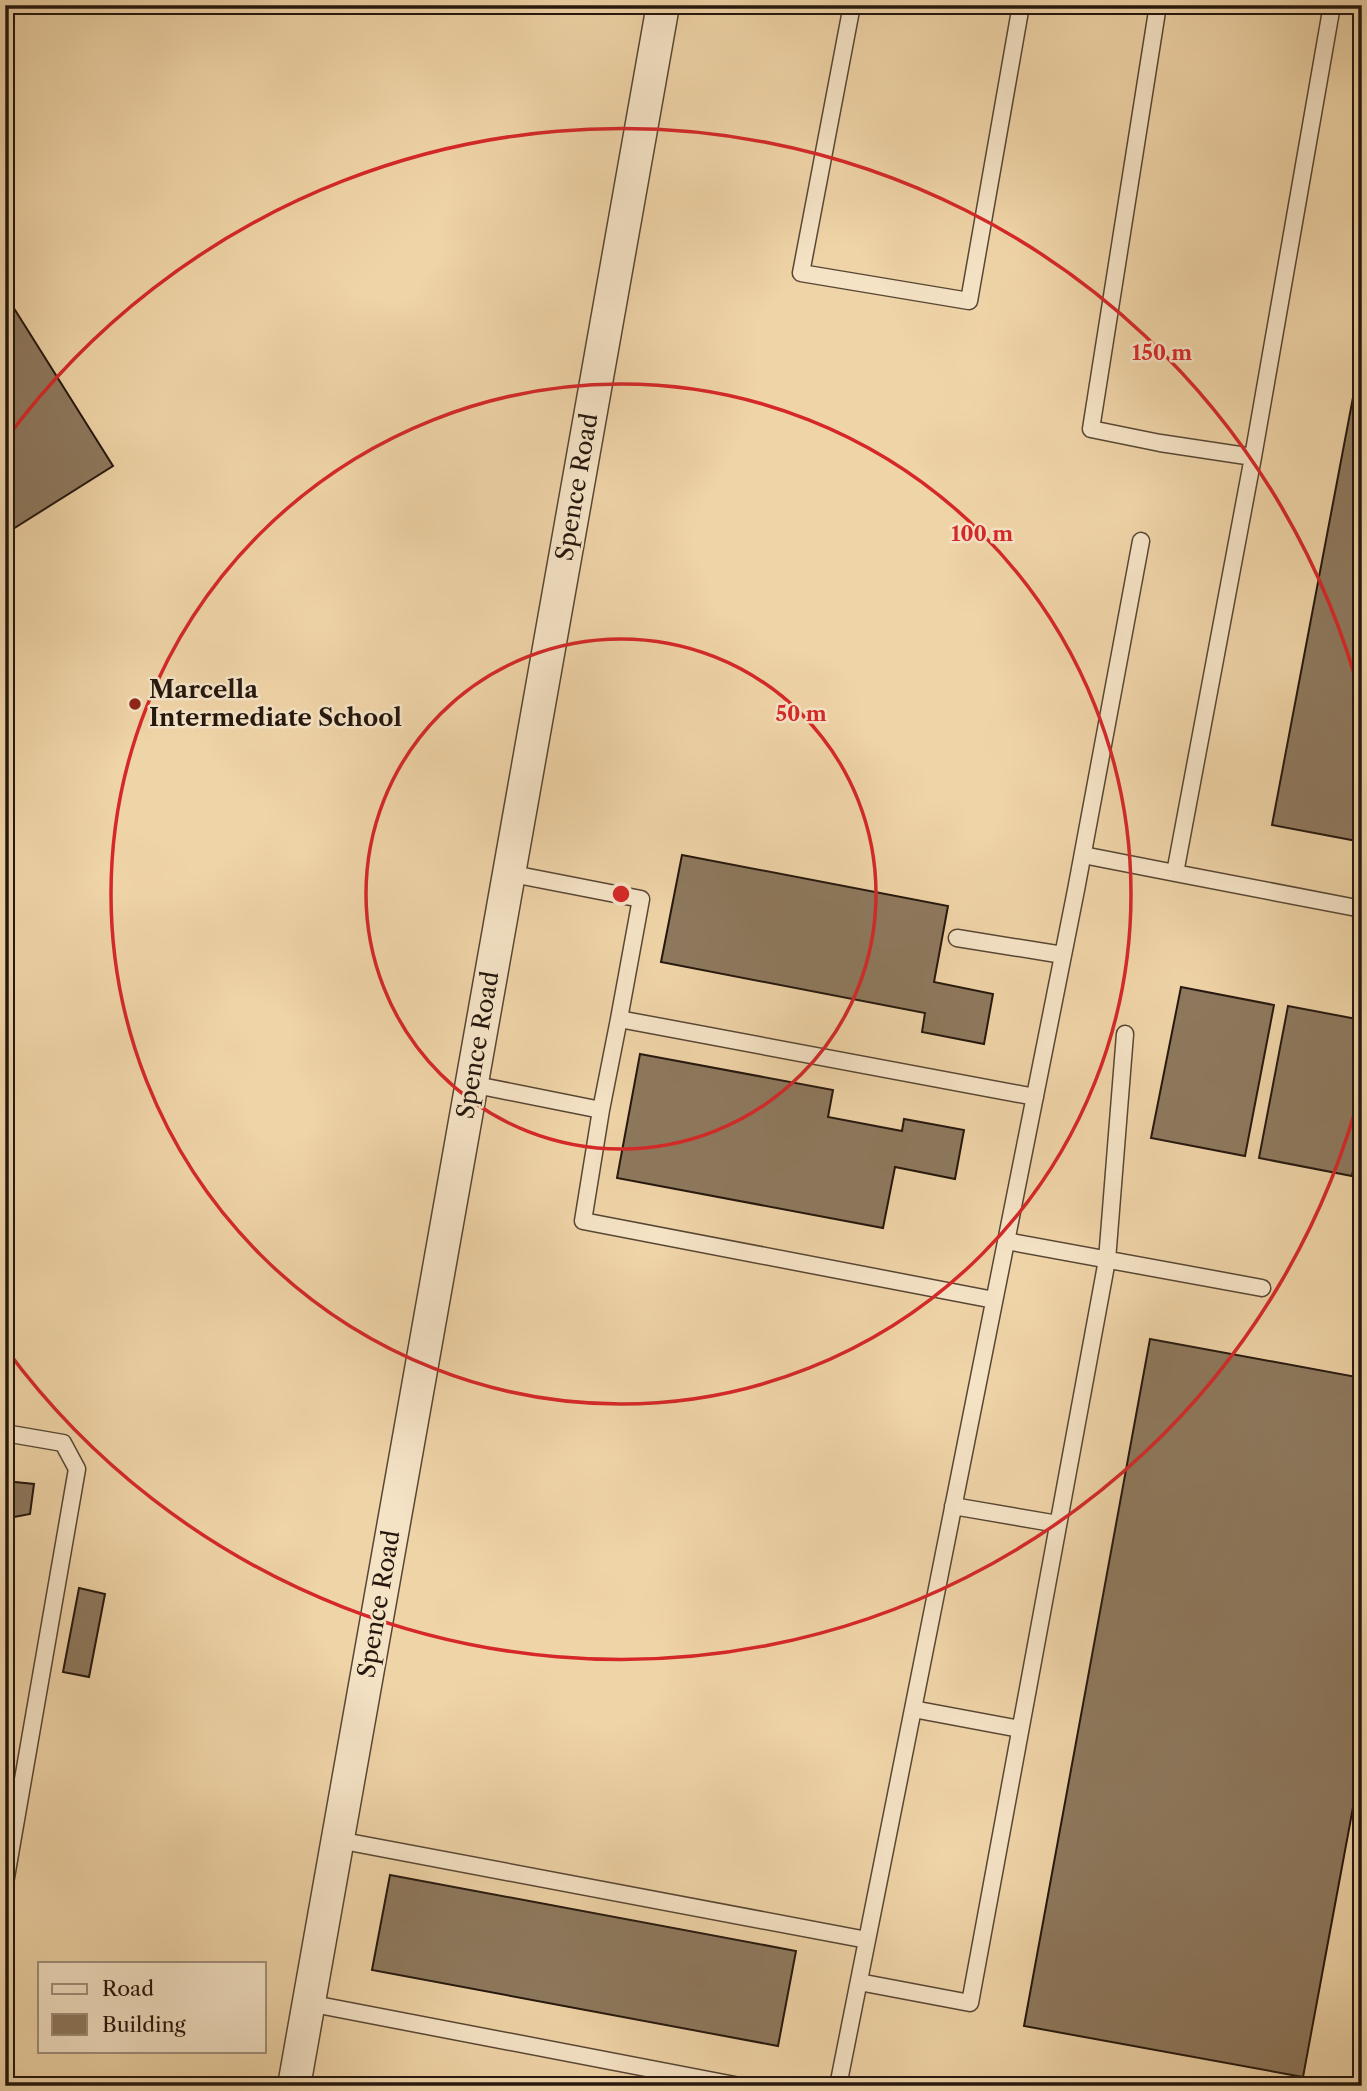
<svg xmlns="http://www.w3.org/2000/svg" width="1367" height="2091" font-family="'Libre Caslon Text',serif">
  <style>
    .building { fill: #8e795e; stroke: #25170e; stroke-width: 2 }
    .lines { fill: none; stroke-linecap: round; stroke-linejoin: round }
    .lane-casing { stroke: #584634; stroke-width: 19 }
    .street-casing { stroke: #584634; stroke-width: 35 }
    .lane { stroke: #f5e3c6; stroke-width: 16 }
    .street { stroke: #f5e3c6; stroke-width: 32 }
    .ring { fill: none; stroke: #d62828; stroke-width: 3.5 }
    .poi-dot { fill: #8f2418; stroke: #f5e3c6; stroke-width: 2.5 }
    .labels { text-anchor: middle; stroke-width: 5; stroke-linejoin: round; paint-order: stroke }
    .street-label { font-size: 24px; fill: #25170e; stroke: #f5e3c6 }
    .poi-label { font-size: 24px; font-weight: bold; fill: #25170e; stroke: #f5e3c6; text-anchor: start }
    .centre { fill: #d62828; stroke: #f5e3c6; stroke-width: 3.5 }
    .ring-label { font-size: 21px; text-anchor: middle; font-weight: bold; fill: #d62828; stroke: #f5e3c6; stroke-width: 5; stroke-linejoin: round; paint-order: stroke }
  </style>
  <rect width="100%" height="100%" fill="#efd4a7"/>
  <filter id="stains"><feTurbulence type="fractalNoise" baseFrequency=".00286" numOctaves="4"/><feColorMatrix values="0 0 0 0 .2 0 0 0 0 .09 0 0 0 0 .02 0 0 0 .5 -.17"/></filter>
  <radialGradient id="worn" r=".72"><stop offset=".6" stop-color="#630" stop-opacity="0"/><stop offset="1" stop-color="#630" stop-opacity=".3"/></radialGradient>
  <path class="building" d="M5,294L113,466L5,534Z
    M1362,350V842L1272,825Z
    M682,855L948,906L934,982L993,994L984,1044L922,1032L925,1013L661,962Z
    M1181,987L1274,1005L1245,1156L1151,1138Z
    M1288,1006L1362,1020V1127L1352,1176L1259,1158Z
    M640,1054L833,1090L828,1117L902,1131L904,1119L964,1130L955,1179L895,1167L883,1228L617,1178Z
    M1150,1339L1362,1378V1759L1303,2077L1024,2026Z
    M5,1481L34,1484L30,1514L9,1518L14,1540L5,1542Z
    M79,1588L105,1594L89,1677L63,1672Z
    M390,1875L796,1951L778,2046L372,1970Z"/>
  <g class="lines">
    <defs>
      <path id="lane" d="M852,5L801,273L969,301L1021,5
        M1158,5L1091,429L1160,443L1253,457L1332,5
        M1253,457L1175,873L1362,909
        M1083,855L1175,873
        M508,873L641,899L619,1019
        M957,938L1063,955
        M471,1084L601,1110L583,1221L994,1300
        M601,1110L619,1019L1035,1097
        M1006,1241L1262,1288
        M5,1433L63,1443L77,1469L5,1883
        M953,1506L1058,1524
        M913,1709L1020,1729
        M338,1840L867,1940
        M859,1982L970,2003L1107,1260L1125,1034
        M308,2003L740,2086
        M838,2086L1076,890L1141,541"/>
      <path id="street" d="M294,2086L663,5"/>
    </defs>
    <use href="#lane" class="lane-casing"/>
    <use href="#street" class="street-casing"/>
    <use href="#lane" class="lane"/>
    <use href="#street" class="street"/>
  </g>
  <g class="ring">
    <circle cx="621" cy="894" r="255"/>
    <circle cx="621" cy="894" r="510"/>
    <path d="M1362 1086A765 765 0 0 1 6 1349M6 439A765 765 0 0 1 1362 702"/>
  </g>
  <circle class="poi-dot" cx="135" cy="704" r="7"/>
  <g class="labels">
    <g class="street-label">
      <text transform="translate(577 487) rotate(-80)" y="8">Spence Road</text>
      <text transform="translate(478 1045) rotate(-80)" y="8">Spence Road</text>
      <text transform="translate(379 1604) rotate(-80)" y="8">Spence Road</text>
    </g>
    <g class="poi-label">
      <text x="149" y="698">Marcella<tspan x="149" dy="28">Intermediate School</tspan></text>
    </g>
  </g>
  <circle cx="621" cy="894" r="10" class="centre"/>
  <g class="ring-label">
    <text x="1162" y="360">150 m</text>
    <text x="982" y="541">100 m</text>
    <text x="801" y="721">50 m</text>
  </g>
  <rect width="1367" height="2091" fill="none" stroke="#efd4a7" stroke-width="28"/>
  <rect x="7" y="7" width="1353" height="2077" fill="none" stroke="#25170e" stroke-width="3.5"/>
  <rect x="14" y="14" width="1339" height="2063" fill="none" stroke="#25170e" stroke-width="2"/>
  <rect x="38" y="1962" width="228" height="91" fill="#f5e3c6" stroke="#a2917c" stroke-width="2"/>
  <rect x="52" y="1984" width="35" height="10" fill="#f5e3c6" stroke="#a2917c" stroke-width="2"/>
  <text x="102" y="1996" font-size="21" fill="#25170e">Road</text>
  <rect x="52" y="2014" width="35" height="21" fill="#8e795e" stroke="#a2917c" stroke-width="2"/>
  <text x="102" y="2032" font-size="21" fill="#25170e">Building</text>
  <rect width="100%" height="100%" filter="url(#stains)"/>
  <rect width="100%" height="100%" fill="url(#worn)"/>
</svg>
